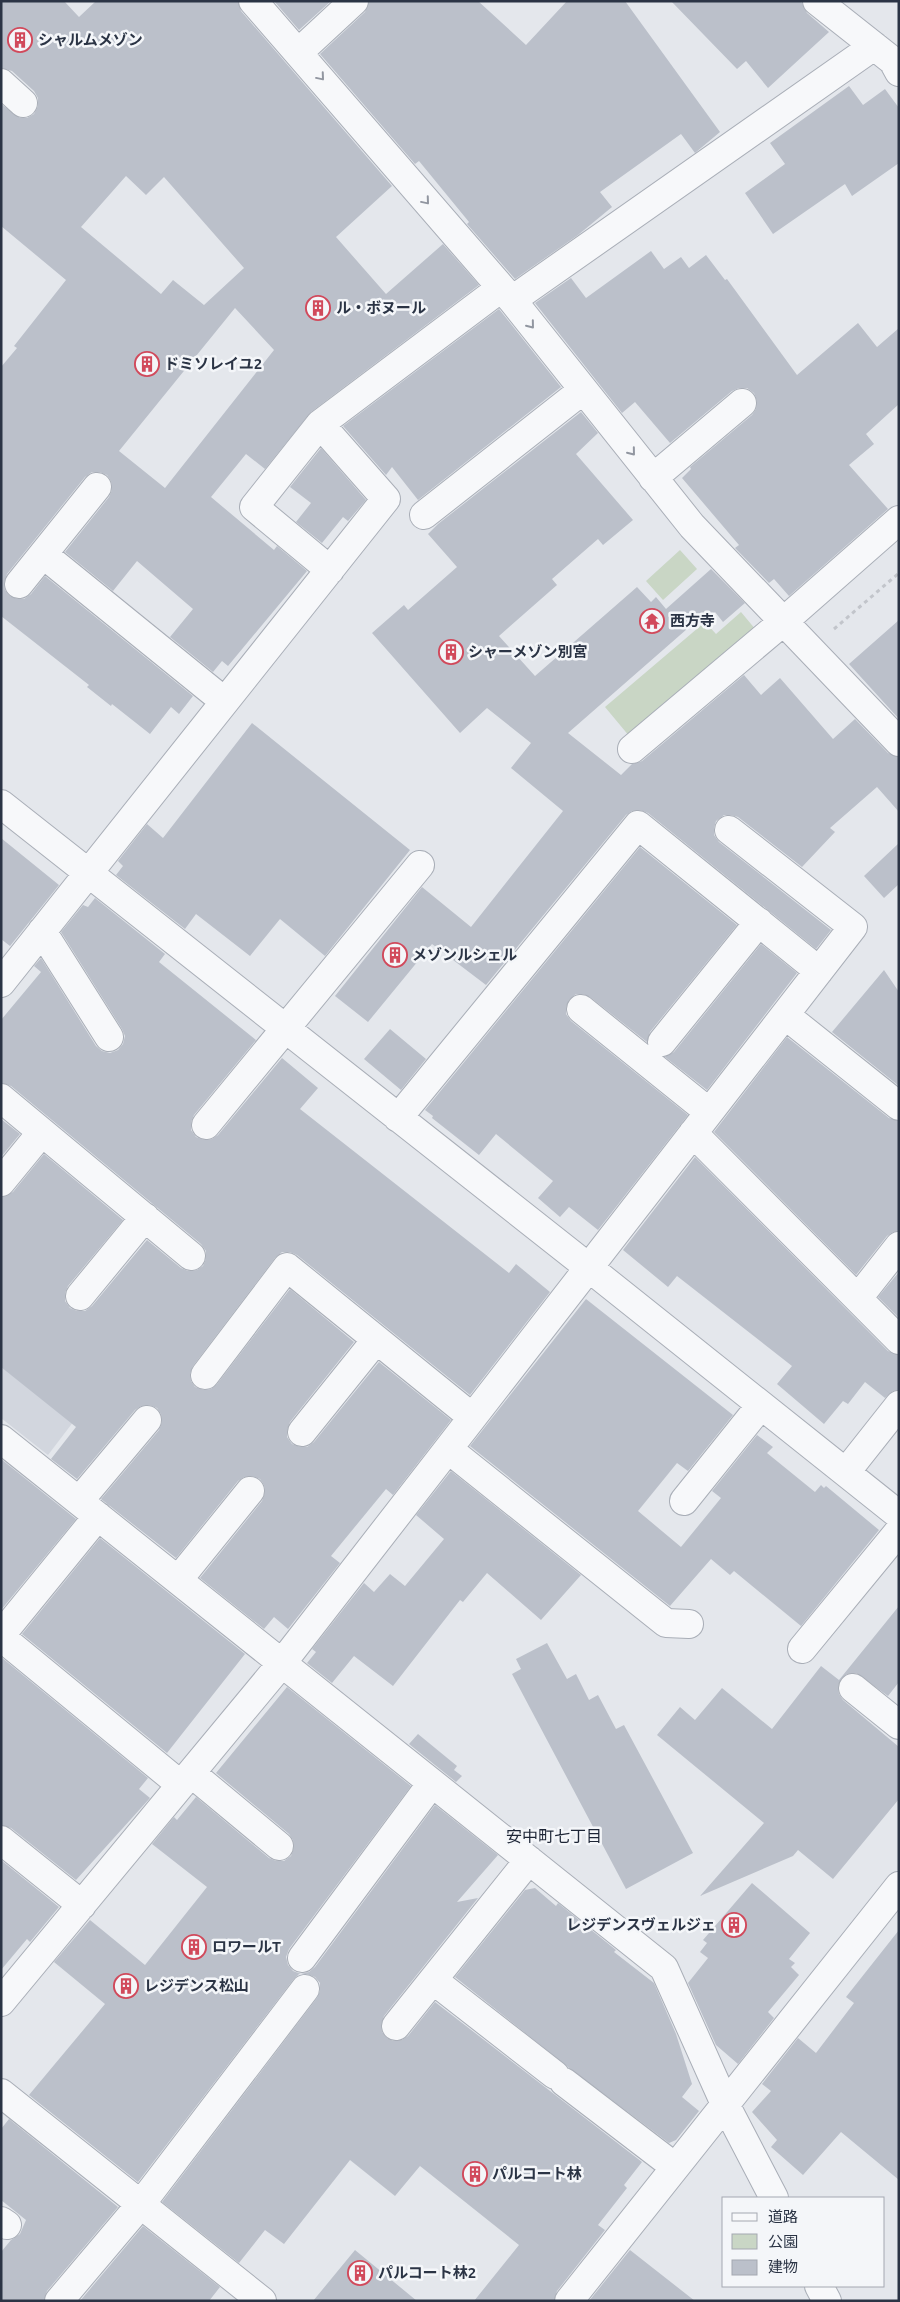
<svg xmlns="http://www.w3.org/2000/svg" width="900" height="2302" font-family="Ubuntu,'Noto Sans JP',sans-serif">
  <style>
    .built { fill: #d2d6de }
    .green { fill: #c9d6c5 }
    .building { fill: #bbc0ca; fill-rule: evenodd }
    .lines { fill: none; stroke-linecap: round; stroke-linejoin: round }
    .minor-casing { stroke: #a9aeb7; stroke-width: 30 }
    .path { stroke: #c2c5cb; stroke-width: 3; stroke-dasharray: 4 4; stroke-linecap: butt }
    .minor { stroke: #f7f8fa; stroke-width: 28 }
    .oneway { stroke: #9196a0 }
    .labels { text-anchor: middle; stroke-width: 5; stroke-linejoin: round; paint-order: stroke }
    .poi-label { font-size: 15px; font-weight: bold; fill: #2b3445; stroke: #f4f6f9; text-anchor: start }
    .neighbourhood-label { font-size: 16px; fill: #1d2536; stroke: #f4f6f9 }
  </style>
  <rect width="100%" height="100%" fill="#e4e7ec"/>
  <path class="built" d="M1,1254L125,1354L48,1455L1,1418Z"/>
  <path class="green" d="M680,550L697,569L663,600L646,581Z
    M741,612L756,630L630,737L605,707L705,622L716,634Z"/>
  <path class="building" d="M1,1H64L79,17L96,1H238L241,11L392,186L336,237L386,294L443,244L479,285L311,412L265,469L246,454L211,497L274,550L277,546L307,571L228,666L222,661L213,672L170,637L193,609L137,561L113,591L65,552L109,497L112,490L111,481L107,475L100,472H92L85,477L7,574L4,582L5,590L10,596L17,599H24L31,594L45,576L193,696L179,714L171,707L150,734L112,704L111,706L87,687L89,685L1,616V367L17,348L14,346L66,280L1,226V104L20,118H27L34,114L38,106V98L34,91L12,71L1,68ZM126,176L146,195L164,177L244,268L204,305L173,280L161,294L81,227ZM235,308L274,350L165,488L119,451Z
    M274,1H331L299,30Z
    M369,1H478L526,45L567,1H625L720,132L695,153L681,134L600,192L612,207L578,235L515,279L467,224L469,222L419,161L415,164L320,54L365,12Z
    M671,1H801L807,13L829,32L768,88L746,61L737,69Z
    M849,86L863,105L885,89L899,108V163L852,196L845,184L773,234L745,193L785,164L770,143Z
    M651,251L664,269L681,257L689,268L706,255L725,280L727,279L797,375L858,323L877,347L899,328V404L866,434L874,444L849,465L888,509L789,596L774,579L769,583L735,548L739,545L682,478L691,469L690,467L752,415L756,409L757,401L754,393L747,388H739L732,391L670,443L635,402L622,413L535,303L571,278L586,298Z
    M499,309L561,387L418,500L392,467L386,475L343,426Z
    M581,412L598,433L576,454L633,520L603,545L598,539L552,579L557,585L499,636L535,676L637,587L651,602L656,597L666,609L711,569L745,603L723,622L715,612L707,619L703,615L568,733L621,775L632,764L642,761L744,675L761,695L780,678L833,739L855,719L888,753L899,757V812L877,787L830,828L835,832L802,867L738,817L731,815H724L716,821L714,828V835L719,842L831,930L816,949L648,813L640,810L632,811L626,815L486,985L432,944L368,1022L335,996L422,887L471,927L563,811L511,768L531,743L487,708L460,733L372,633L404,605L408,610L457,567L428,534L438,524Z
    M321,448L366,500L348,521L343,517L322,543L296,522L311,503L290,487Z
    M899,620V719L849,664Z
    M252,723L410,850L325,956L280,919L250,956L196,914L185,929L116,875L123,866L118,861L147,824L163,838Z
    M1,838L59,885L10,946L1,939Z
    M899,843V884L884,898L864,876Z
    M640,847L737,925L650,1032L647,1042L590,997L583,994H576L569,1000L566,1007V1014L571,1021L688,1115L598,1230L569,1207L560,1217L538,1198L553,1181L496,1134L479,1155L432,1118L433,1116L425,1110Z
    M95,898L165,954L159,962L256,1040L194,1115L191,1122V1130L196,1137L204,1140L212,1139L218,1135L282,1058L318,1088L300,1109L509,1273L516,1264L550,1292L470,1395L297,1255L290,1252H282L275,1258L193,1366L190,1374L191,1381L195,1387L204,1390L211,1389L217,1384L290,1289L354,1342L290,1422L287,1430V1437L292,1444L300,1447H307L314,1442L379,1362L451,1420L393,1495L386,1489L331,1556L340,1563L288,1629L274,1617L264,1629L200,1578L262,1501L265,1493L264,1485L260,1479L252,1476L244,1477L238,1481L176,1558L101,1499L159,1430L162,1422L161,1414L157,1408L149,1405L141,1406L135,1410L77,1479L51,1459L76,1427L1,1367V1197L13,1192L44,1154L123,1220L68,1286L65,1293V1301L70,1308L77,1311H85L92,1306L147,1240L181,1268L188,1271L197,1270L203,1266L206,1259V1251L201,1244L11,1086L1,1083V1020L41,972L34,966L41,958L96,1046L102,1051L110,1053L118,1050L123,1044L125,1036L122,1029L61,932L83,905L88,907Z
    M761,944L797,973L707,1090L665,1057L674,1052Z
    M884,970L899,992V1086L832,1032Z
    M390,1029L426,1059L401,1090L364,1059Z
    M787,1037L889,1118L899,1121V1231L893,1232L887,1236L856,1275L714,1132Z
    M1,1119L20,1134L1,1157Z
    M695,1157L888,1351L899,1355V1390L893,1391L885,1398L865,1382L848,1404L843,1401L824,1424L777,1384L792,1366L677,1276L668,1287L623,1250Z
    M899,1272V1318L878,1297Z
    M586,1299L733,1415L688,1471L677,1463L638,1511L681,1547L721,1498L712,1491L757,1435L773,1447L767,1453L815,1492L821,1485L824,1488L826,1486L879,1530L801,1626L734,1571L730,1575L711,1559L670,1606L470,1446Z
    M1,1459L76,1519L1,1610Z
    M451,1471L581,1575L541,1620L487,1573L463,1602L460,1600L393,1686L354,1656L332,1683L307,1663L316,1652L312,1649L364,1583L374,1592L390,1574L405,1586L444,1539L416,1515Z
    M100,1538L245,1654L167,1753L22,1634Z
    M899,1606V1682L888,1696L856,1673L847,1674L841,1679L838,1686L839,1694L843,1700L899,1747V1799L833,1879L798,1850L793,1856L700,1896L764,1823L657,1735L680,1707L695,1720L722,1688L772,1729L821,1666L839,1680Z
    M547,1643L567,1679L576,1674L589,1700L598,1695L616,1729L624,1725L693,1853L626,1889L512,1674L521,1669L516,1659Z
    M1,1657L148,1778L139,1789L150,1798L76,1880L11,1828L1,1825Z
    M287,1687L411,1786L289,1949L286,1957L288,1965L293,1971L301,1974L309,1972L315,1967L435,1805L498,1855L457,1902L478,1898L384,2016L381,2024L382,2032L387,2038L393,2041L402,2040L408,2036L435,2002L642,2162L624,2185L627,2188L598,2225L605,2230L557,2291L554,2301H474L519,2245L420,2166L395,2196L350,2160L284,2244L265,2230L239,2263L162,2202L317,1998L320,1991V1983L315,1977L307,1974H299L293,1980L138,2182L29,2095L105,2004L54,1962L90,1920L145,1965L207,1887L152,1844L174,1817L177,1820L196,1797L269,1858L276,1861H284L291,1856L294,1848L293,1840L289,1834L216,1773Z
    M418,1734L457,1766L454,1770L462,1776L456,1782L409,1744Z
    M1,1860L59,1907L30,1942L27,1939L1,1970Z
    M752,1883L810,1933L789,1959L795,1963L791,1967L799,1975L768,2012L774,2018L738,2064L716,2045L688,1983L708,1958L700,1952L707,1943L703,1940Z
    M535,1888L556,1906L558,1903L616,1950L614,1952L654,1983L676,2034L692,2084L682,2097L699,2111L676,2140L669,2143L568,2067L455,1977L525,1890Z
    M899,1930V2180L841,2132L803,2175L771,2147L777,2140L752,2112L771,2091L762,2084L798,2038L816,2053L854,2003L846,1997Z
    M9,2119L118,2207L47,2291L44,2301H1V2252L11,2240L20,2234L26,2220L1,2200V2129Z
    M143,2226L220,2287L209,2301H80Z
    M355,2250L417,2301H313Z
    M630,2250L695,2301H589Z"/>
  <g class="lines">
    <defs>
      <path id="minor" d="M253,1L512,300L692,526L899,742
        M817,1L893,61L899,72
        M299,52L354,1
        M1,83L23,103
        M512,300L874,46
        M320,424L254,507L330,570
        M653,478L742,403
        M424,515L583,390
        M44,555L224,701
        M19,584L97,487
        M632,749L784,621L899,520
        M1,804L588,1267L899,1515
        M42,931L109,1037
        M1,983L386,499L320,424L501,288
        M581,1009L709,1112
        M785,1015L899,1106
        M662,1042L759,922
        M1,1098L191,1256
        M398,1118L638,825L819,971
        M206,1125L420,865
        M693,1133L899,1340
        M1,1182L42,1132
        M80,1296L145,1217
        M858,1298L899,1246
        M205,1375L287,1267L472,1417
        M302,1432L376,1340
        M1,1439L664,1968L725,2104L774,2198
        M448,1449L666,1623L689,1624
        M846,1472L899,1405
        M79,1501L147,1420
        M684,1501L761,1405
        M178,1580L250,1491
        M1,1635L98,1516
        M1,1637L181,1785
        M802,1649L899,1531
        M853,1688L899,1725
        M191,1773L279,1846
        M1,1840L82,1905
        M302,1958L432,1783
        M433,1980L555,2075
        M1,2002L282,1663L853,927L729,830
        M396,2026L529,1860
        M564,2082L675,2167
        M1,2093L262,2301
        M1,2221L7,2225
        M819,2286L827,2301
        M59,2301L141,2204L305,1989
        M569,2301L899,1886"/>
    </defs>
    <use href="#minor" class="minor-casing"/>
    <path class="path" d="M834,629L899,573"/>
    <use href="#minor" class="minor"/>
  </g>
  <defs><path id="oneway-chevron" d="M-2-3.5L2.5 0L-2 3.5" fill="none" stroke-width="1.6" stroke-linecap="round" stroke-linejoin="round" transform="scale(1.25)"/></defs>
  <g class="oneway">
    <use href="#oneway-chevron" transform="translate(321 77) rotate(50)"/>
    <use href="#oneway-chevron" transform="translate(426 201) rotate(50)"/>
    <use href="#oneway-chevron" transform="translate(531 325) rotate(51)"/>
    <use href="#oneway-chevron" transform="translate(632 452) rotate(51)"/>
  </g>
  <defs>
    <symbol id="building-ring" viewBox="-11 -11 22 22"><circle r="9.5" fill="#f4f6f9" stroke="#d1495b" stroke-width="1.5"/><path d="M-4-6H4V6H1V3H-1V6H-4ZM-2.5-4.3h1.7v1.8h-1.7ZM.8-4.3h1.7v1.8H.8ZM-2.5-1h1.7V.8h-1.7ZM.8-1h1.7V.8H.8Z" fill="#d1495b"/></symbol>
    <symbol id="temple-ring" viewBox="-11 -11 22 22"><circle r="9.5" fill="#f4f6f9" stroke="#d1495b" stroke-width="1.5"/><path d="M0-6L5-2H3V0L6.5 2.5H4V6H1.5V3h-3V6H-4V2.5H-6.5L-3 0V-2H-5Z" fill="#d1495b"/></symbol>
  </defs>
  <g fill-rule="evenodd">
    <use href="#building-ring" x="6" y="26" width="28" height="28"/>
    <use href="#building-ring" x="304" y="294" width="28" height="28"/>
    <use href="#building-ring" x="133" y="350" width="28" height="28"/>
    <use href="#temple-ring" x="638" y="607" width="28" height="28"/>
    <use href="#building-ring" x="437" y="638" width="28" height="28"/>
    <use href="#building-ring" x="381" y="941" width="28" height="28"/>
    <use href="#building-ring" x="720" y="1911" width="28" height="28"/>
    <use href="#building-ring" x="180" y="1933" width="28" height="28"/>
    <use href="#building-ring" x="112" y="1972" width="28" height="28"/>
    <use href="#building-ring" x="461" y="2160" width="28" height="28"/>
    <use href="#building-ring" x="346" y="2259" width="28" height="28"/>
  </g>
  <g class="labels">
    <g class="poi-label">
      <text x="38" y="45">シャルムメゾン</text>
      <text x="336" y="313">ル・ボヌール</text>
      <text x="164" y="369">ドミソレイユ2</text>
      <text x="670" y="626">西方寺</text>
      <text x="468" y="657">シャーメゾン別宮</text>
      <text x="412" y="960">メゾンルシェル</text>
      <text x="716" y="1930" text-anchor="end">レジデンスヴェルジェ</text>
      <text x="212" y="1952">ロワールT</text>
      <text x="144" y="1991">レジデンス松山</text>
      <text x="492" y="2179">パルコート林</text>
      <text x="378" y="2278">パルコート林2</text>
    </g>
    <g class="neighbourhood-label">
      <text x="554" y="1842">安中町七丁目</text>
    </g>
  </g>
  <rect width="900" height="2302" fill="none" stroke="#2b3445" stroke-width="5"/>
  <rect x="722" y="2197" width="162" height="90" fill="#f4f6f9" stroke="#a4a8b1"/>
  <rect x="732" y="2213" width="25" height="8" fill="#f7f8fa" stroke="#a4a8b1"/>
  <text x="768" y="2222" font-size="15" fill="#2b3445">道路</text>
  <rect x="732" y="2234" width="25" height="15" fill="#c9d6c5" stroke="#a4a8b1"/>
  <text x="768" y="2247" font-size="15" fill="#2b3445">公園</text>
  <rect x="732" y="2260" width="25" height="15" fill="#bbc0ca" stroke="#a4a8b1"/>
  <text x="768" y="2272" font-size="15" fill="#2b3445">建物</text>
</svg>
